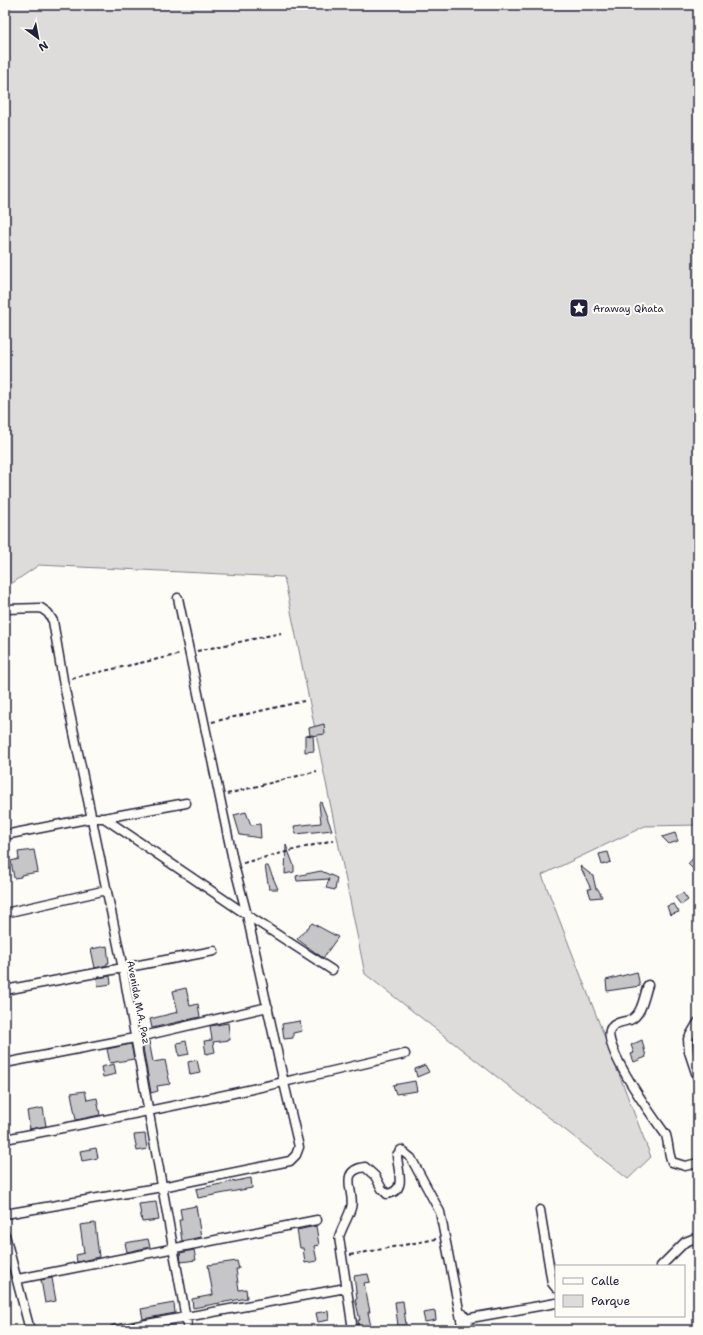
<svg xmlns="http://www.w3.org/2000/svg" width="703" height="1335" font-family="'Shantell Sans',sans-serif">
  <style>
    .green { fill: #dddcdb; stroke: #807f8b }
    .building { fill: #c6c6c8; stroke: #22223b }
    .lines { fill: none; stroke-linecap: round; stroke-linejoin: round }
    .street-casing { stroke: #22223b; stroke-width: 11 }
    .path { stroke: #22223b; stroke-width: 2; stroke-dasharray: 4 3; stroke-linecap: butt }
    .street { stroke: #fdfcf7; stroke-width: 8 }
    .labels { text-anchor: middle; stroke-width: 4; stroke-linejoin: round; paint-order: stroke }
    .poi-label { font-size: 10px; fill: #22223b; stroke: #fdfcf7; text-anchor: start }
    .street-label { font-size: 10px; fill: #22223b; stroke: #fdfcf7 }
  </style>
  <rect width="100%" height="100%" fill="#fdfcf7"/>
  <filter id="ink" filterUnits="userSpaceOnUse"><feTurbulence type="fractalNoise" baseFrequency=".025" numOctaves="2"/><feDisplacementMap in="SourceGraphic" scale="8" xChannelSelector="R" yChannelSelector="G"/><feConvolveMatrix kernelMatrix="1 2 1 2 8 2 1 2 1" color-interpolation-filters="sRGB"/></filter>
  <g filter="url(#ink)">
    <path class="green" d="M5,5H698V825L645,826L542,875L651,1157L628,1179L365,974L284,577L39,565L5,588Z"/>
    <path class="building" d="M324,724L325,734L310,736L309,728Z
      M313,735L314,751L305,752V736Z
      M321,802L332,830L296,834L294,826L321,823L319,803Z
      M246,812L251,825L260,824L261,838L240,835L234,815Z
      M675,833L678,841L669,844L662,837Z
      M286,845L294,866V872L285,874Z
      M34,850L38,872L21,875V877L14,878L11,861L19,859L18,852Z
      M608,852L611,862L602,865L599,854Z
      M694,857L698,862V865L693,869L688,864Z
      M265,866H268L278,889H269Z
      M580,866L593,876L596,889H598L602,897L591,898L588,889H591Z
      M321,871L337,878L335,890L326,888L329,879L297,881L296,876Z
      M683,893L688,900L681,905L675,897Z
      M674,904L679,912L670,915L667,906Z
      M312,923L338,937L323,958L297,939Z
      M107,946L109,963H107V965L95,968L91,949Z
      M637,972L640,986L607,991L606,980Z
      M110,976L111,984L98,986L97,978Z
      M136,985L138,998L134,999L132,986Z
      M186,988L190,1006L198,1004L200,1017L152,1028L150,1019L178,1012L173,991Z
      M300,1021L302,1031L293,1033V1038L284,1039L282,1024Z
      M228,1023L230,1040L213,1042L215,1052L206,1054L204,1041L212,1040L210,1026Z
      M642,1040L646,1057L634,1062L631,1054L634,1053L631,1045Z
      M149,1041L153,1062L165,1060L170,1084L157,1086L158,1091L151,1093L142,1042Z
      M186,1041L189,1054L179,1056L177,1043Z
      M131,1044L134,1059L110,1063L107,1049Z
      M197,1060L200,1073L190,1075L188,1062Z
      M114,1064L116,1074L103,1077L101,1067Z
      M425,1065L429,1072L417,1077L415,1069Z
      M415,1081L417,1091L396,1094L393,1085Z
      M85,1091L87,1100L97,1098L100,1115L76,1120L71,1093Z
      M43,1108L46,1126L30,1129L27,1111Z
      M145,1134L147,1149L137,1151L134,1135Z
      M96,1148L98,1158L82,1161L80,1151Z
      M251,1178L252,1188L198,1198L196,1189Z
      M156,1202L159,1220L142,1222L139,1204Z
      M196,1206L201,1237L182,1241L179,1220H182L180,1209Z
      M95,1223L99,1257L77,1262L76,1255L84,1253L80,1225Z
      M316,1226L319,1245L314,1246L317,1261L305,1263L303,1248H300L297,1230Z
      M148,1239L150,1247L127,1252L125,1243Z
      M194,1250L196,1260L181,1262L180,1253Z
      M237,1261L239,1269H236L239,1290L246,1289L247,1298L193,1308L192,1299L213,1295L208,1265Z
      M368,1274L370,1282L364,1283L370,1312H368L371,1327L359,1329L358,1320H360L355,1299H357L354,1276Z
      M52,1278L56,1301L45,1303L41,1280Z
      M403,1301L406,1325L398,1326L395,1302Z
      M174,1303L175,1313L143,1319L141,1309Z
      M328,1311L329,1320L318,1322L316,1313Z
      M435,1311L436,1320L425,1322L423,1313Z"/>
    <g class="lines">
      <defs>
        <path id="street" d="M5,609L41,608L48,613L53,621L63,680L123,969L188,1330
          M104,818L186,803
          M10,834L92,818H104L247,915L332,970
          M5,913L107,890
          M648,985C644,996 642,1015 630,1020C623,1022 615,1022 611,1028C599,1043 655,1120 666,1135C669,1145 668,1153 672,1162L685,1166L698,1163
          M5,990L214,951
          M698,1022L688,1039L689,1052L698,1079
          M5,1063L135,1038L268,1007
          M5,1139C139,1114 272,1086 405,1054
          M540,1210L552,1283L556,1288
          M5,1214L162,1187L290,1161L296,1155L299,1147L284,1083L247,915L234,865L178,598
          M5,1235L30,1330
          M661,1266L685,1242L698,1237
          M18,1279L317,1220
          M463,1314L471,1330
          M465,1319L556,1303
          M114,1330L346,1288
          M353,1330L339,1237C342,1227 348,1218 351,1208C356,1193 337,1171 365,1167L375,1176L382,1189L387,1194C408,1191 397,1169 397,1155L401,1150L411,1158L440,1212L463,1330"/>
      </defs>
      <use href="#street" class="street-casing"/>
      <path class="path" d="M197,651L281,633
        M72,678L181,654
        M212,722L304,701
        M227,794L317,771
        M243,863L333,840
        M350,1255L436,1239
        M428,1330L453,1325"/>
      <use href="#street" class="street"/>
    </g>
  </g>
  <defs>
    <symbol id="sight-square" viewBox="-11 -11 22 22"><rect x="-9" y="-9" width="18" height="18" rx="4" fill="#22223b" stroke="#fdfcf7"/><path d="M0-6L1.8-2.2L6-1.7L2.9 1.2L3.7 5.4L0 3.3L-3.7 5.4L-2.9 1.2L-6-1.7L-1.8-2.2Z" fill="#fff"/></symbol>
  </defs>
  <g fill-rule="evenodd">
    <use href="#sight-square" x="568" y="297" width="22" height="22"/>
  </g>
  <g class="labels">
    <g class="poi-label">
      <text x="593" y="312">Araway Qhata</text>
    </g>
    <g class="street-label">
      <text transform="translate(139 1002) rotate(79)" y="4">Avenida M.A. Paz</text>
    </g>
  </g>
  <rect width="703" height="1335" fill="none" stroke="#fdfcf7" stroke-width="20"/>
  <rect x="10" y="10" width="683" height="1315" fill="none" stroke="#22223b" stroke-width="1.5" filter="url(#ink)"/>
  <rect x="555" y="1265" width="130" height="52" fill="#fdfcf7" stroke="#a5a5ac"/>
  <rect x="563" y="1278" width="20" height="6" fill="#fdfcf7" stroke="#a5a5ac"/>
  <text x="591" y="1285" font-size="12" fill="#22223b">Calle</text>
  <rect x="563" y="1295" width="20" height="12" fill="#dddcdb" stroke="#a5a5ac"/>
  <text x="591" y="1305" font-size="12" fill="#22223b">Parque</text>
  <g transform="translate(38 38) rotate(148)" stroke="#fdfcf7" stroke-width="3" paint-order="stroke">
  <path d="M0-3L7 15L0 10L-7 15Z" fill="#22223b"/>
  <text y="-6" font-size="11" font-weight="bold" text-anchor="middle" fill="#22223b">N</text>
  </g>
</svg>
